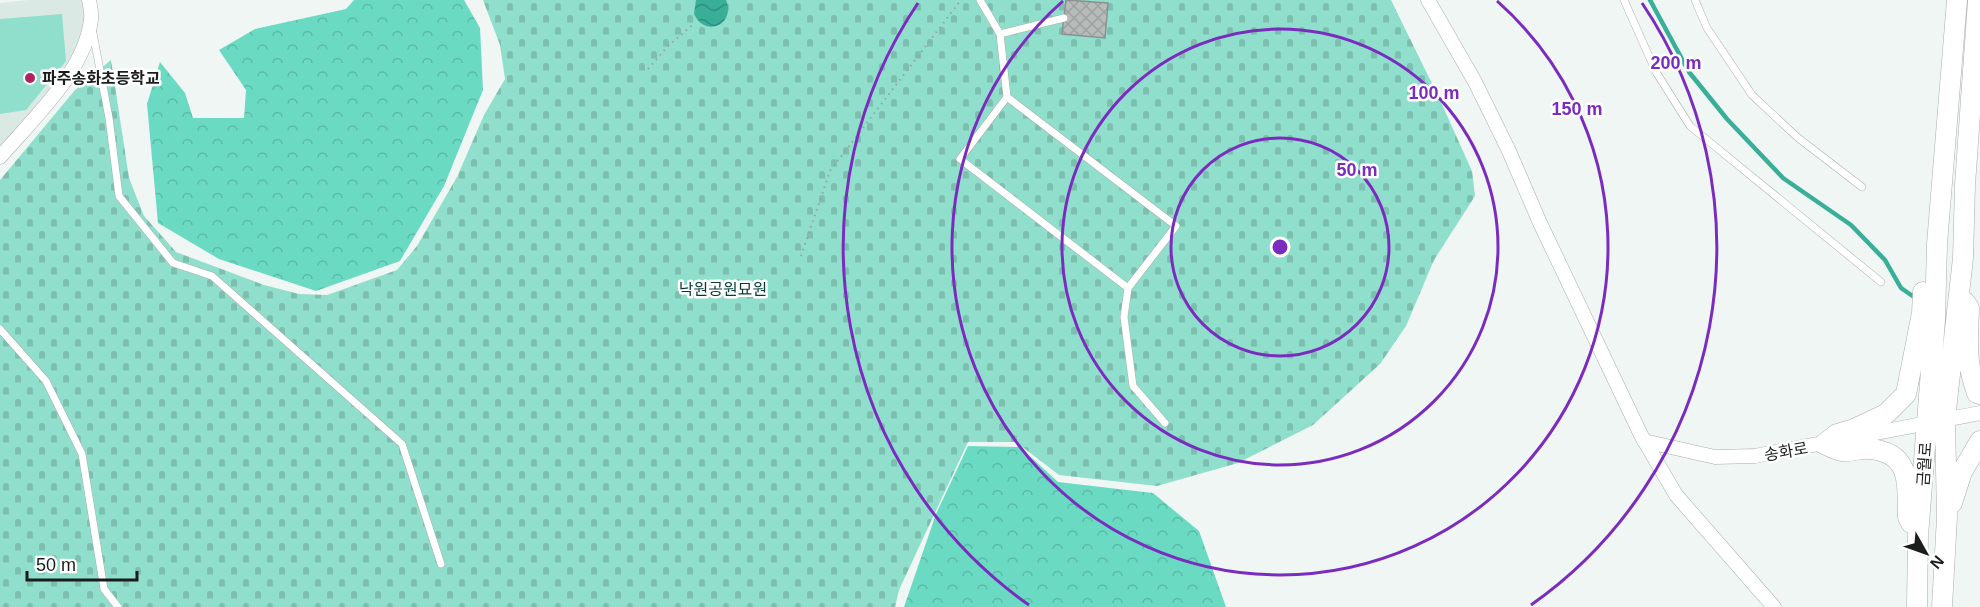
<svg xmlns="http://www.w3.org/2000/svg" width="1980" height="607" font-family="Helvetica,'Noto Sans KR',sans-serif">
  <style>
    .built { fill: #dbe9e5 }
    .grass { fill: #90dfcc }
    .forest { fill: url(#forest-crowns) }
    .cemetery { fill: url(#cemetery-stones) }
    .water { fill: url(#water-waves) }
    .lines { fill: none; stroke-linecap: round; stroke-linejoin: round }
    .stream { stroke: #39af99; stroke-width: 4.5 }
    .building { fill: url(#building-cross-hatch); stroke: #8c9190; stroke-width: 1.5 }
    .service-casing { stroke: #a9aeac; stroke-width: 8 }
    .minor-casing { stroke: #a9aeac; stroke-width: 15 }
    .secondary-casing { stroke: #a9aeac; stroke-width: 21 }
    .path { stroke: #9ca09f; stroke-width: 2; stroke-dasharray: 1.5 4.5; stroke-linecap: butt }
    .service { stroke: #fff; stroke-width: 7 }
    .minor { stroke: #fff; stroke-width: 14 }
    .secondary { stroke: #fff; stroke-width: 20 }
    .ring { fill: none; stroke: #7b2cbf; stroke-width: 3 }
    .poi-dot { fill: #ad2364; stroke: #fff; stroke-width: 2 }
    .labels { text-anchor: middle; stroke-width: 5; stroke-linejoin: round; paint-order: stroke }
    .poi-label { font-size: 16px; font-weight: bold; fill: #1b1d1c; stroke: #fff; text-anchor: start }
    .park-label { font-size: 16px; fill: #053b32; stroke: #fff }
    .street-label { font-size: 16px; fill: #1b1d1c; stroke: #fff }
    .centre { fill: #7b2cbf; stroke: #fff; stroke-width: 3 }
    .ring-label { font-size: 18px; text-anchor: middle; font-weight: bold; fill: #7b2cbf; stroke: #fff; stroke-width: 5; stroke-linejoin: round; paint-order: stroke }
  </style>
  <defs>
    <pattern id="forest-crowns" width="20" height="18" patternUnits="userSpaceOnUse" patternTransform="scale(1.5)"><rect width="20" height="18" fill="#6adac3"/><path d="M2 6a3 3 0 1 1 6 0M12 15a3 3 0 1 1 6 0" fill="none" stroke="#5bbba7"/></pattern>
    <pattern id="cemetery-stones" width="16" height="16" patternUnits="userSpaceOnUse" patternTransform="scale(1.5)"><rect width="16" height="16" fill="#90dfcc"/><path d="M2 7V4a2 2 0 0 1 4 0v3zM10 15v-3a2 2 0 0 1 4 0v3z" fill="#7cbfaf"/></pattern>
    <pattern id="water-waves" width="16" height="10" patternUnits="userSpaceOnUse" patternTransform="scale(1.5)"><rect width="16" height="10" fill="#39af99"/><path d="M0 5q4-4 8 0t8 0" fill="none" stroke="#2f8e7c"/></pattern>
    <pattern id="building-cross-hatch" width="8" height="8" patternUnits="userSpaceOnUse" patternTransform="scale(1.5)"><rect width="8" height="8" fill="#b7bcba"/><path d="M0 0l8 8M0 8l8-8" fill="none" stroke="#9da19f"/></pattern>
  </defs>
  <rect width="100%" height="100%" fill="#f0f6f4"/>
  <path class="built" d="M28,0H84L86,17L76,54L55,87L0,149V3Z"/>
  <path class="grass" d="M62,14L66,61L26,110L0,114V19Z"/>
  <path class="forest" d="M354,0H464L480,28L483,90L444,186L400,261L316,291L219,259L158,223L147,104L160,62L185,93L193,118H244L246,90L219,50L255,29L346,9Z
    M968,446L1020,447L1058,482L1153,493L1199,531L1226,607H904L936,514Z"/>
  <path class="cemetery" d="M483,0H1391L1440,100L1472,171L1475,196L1434,260L1406,326L1380,364L1313,425L1238,463L1157,486L1059,475L1016,442H968L899,590L895,607H0V180L75,90L111,60L129,178L144,216L176,252L264,285L299,294L327,295L397,270L417,246L457,177L484,115L505,79L500,45Z"/>
  <path class="water" d="M696,0H726C736,25 705,38 694,14Z"/>
  <g class="lines">
    <path class="stream" d="M1650,0L1689,72L1727,119L1783,178L1851,225L1885,260L1901,288L1917,299"/>
  </g>
  <path class="building" d="M1066,0L1108,3L1105,38L1062,34Z"/>
  <g class="lines">
    <defs>
      <path id="service" d="M980,0L1000,34L1007,97
        M1624,0L1656,72L1690,126L1881,282
        M1695,0L1707,28L1752,95L1797,137L1862,187
        M93,33L109,118L119,196L173,263L212,276L402,444L441,564
        M1000,34L1064,18
        M1128,288L960,159L1007,97L1176,226L1128,288L1124,317L1133,386L1165,423
        M0,329L46,381L82,454L104,589L118,607"/>
      <path id="minor" d="M1428,0L1475,82L1509,151L1540,223L1641,435L1676,495L1774,607
        M0,157C33,119 86,70 91,19C92,13 90,6 89,0
        M1644,441L1715,457L1755,456L1980,413"/>
      <path id="secondary" d="M1965,302L1969,308C1968,342 1965,360 1977,393L1980,394
        M1824,444L1837,434L1854,429L1886,414L1906,394L1922,313L1923,292
        M1824,444C1829,446 1836,450 1842,451C1851,452 1861,448 1870,449C1912,453 1907,484 1908,517L1911,523
        M1952,503L1962,472L1980,441
        M1917,607L1918,536L1935,320L1937,244L1957,0
        M1942,607L1947,517L1945,419L1963,258L1965,185L1978,0"/>
    </defs>
    <use href="#service" class="service-casing"/>
    <use href="#minor" class="minor-casing"/>
    <use href="#secondary" class="secondary-casing"/>
    <path class="path" d="M648,69L668,46L695,23
      M801,256L830,171L961,0"/>
    <use href="#service" class="service"/>
    <use href="#minor" class="minor"/>
    <use href="#secondary" class="secondary"/>
  </g>
  <g class="ring">
    <circle cx="1280" cy="247" r="109"/>
    <circle cx="1280" cy="247" r="218"/>
    <path d="M1497 1A328 328 0 1 1 1063 1"/>
    <path d="M1029 605A437 437 0 0 1 918 3M1642 3A437 437 0 0 1 1531 605"/>
  </g>
  <circle class="poi-dot" cx="30" cy="78" r="6"/>
  <g class="labels">
    <g class="poi-label">
      <text x="42" y="84">파주송화초등학교</text>
    </g>
    <g class="park-label">
      <text x="723" y="295">낙원공원묘원</text>
    </g>
    <g class="street-label">
      <text transform="translate(1786 451) rotate(-10)" y="6">송화로</text>
      <text transform="translate(1924 464) rotate(-86)" y="6">금월로</text>
    </g>
  </g>
  <circle cx="1280" cy="247" r="9" class="centre"/>
  <g class="ring-label">
    <text x="1676" y="69">200 m</text>
    <text x="1434" y="99">100 m</text>
    <text x="1577" y="115">150 m</text>
    <text x="1357" y="176">50 m</text>
  </g>
  <g transform="translate(1926 553) rotate(130)" stroke="#ffffff" stroke-width="4.5" paint-order="stroke">
  <path d="M0-4.5L10 22L0 15L-10 22Z" fill="#1b1d1c"/>
  <text y="-9" font-size="16" font-weight="bold" text-anchor="middle" fill="#1b1d1c">N</text>
  </g>
  <path d="M27 571v9h110v-9" fill="none" stroke="#1b1d1c" stroke-width="3"/>
  <text x="36" y="571" font-size="18" fill="#1b1d1c" stroke="#ffffff" stroke-width="4.5" paint-order="stroke">50 m</text>
</svg>
